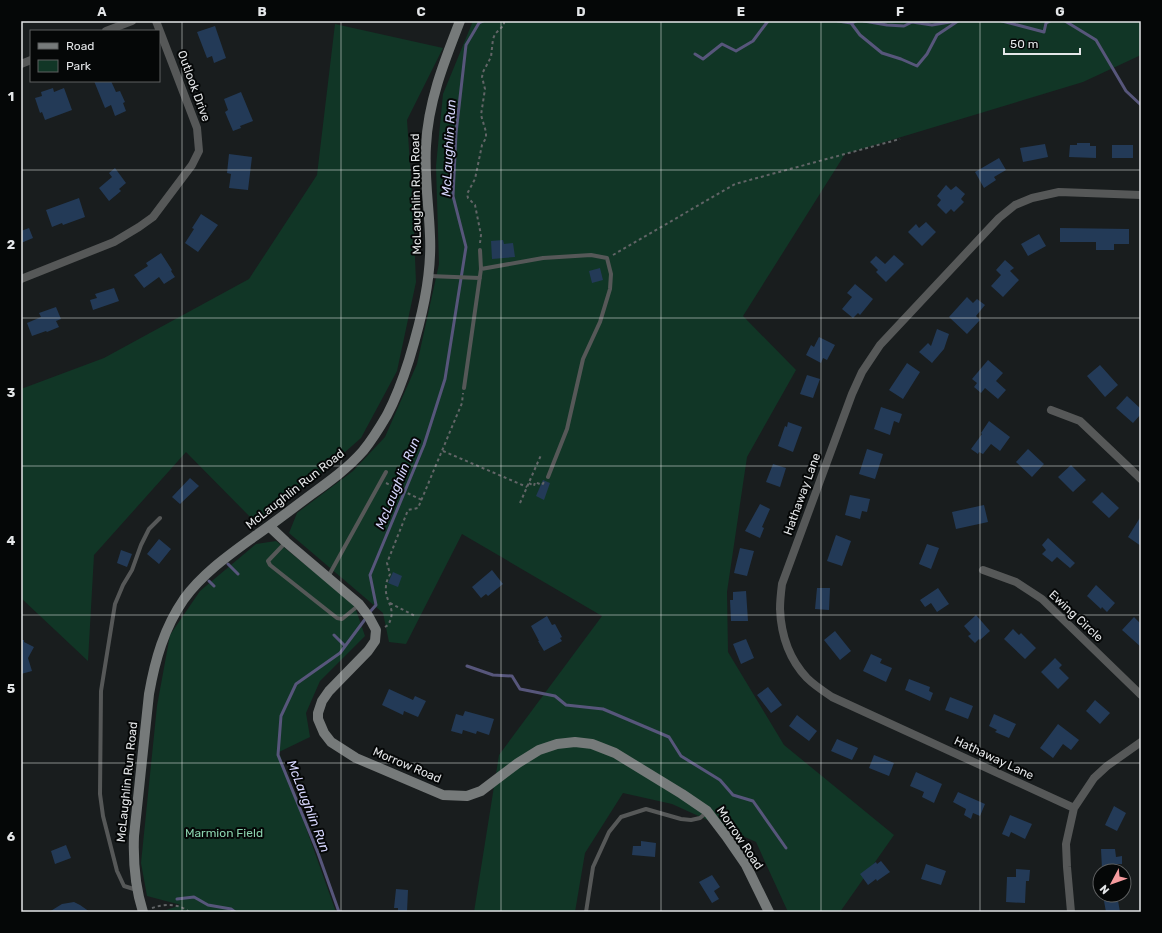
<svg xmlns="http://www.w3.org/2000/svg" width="1162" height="933" font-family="Rubik,sans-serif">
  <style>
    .green { fill: #113626 }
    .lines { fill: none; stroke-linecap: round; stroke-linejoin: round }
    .stream { stroke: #57567b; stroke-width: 3 }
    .building { fill: #233a57 }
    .path { stroke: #626567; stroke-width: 2; stroke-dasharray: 3 3; stroke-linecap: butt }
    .lane { stroke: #565858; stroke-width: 4 }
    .street { stroke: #565858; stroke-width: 8 }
    .secondary { stroke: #767a7a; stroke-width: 10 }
    .grid { fill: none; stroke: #e4e6e8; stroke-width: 1; stroke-opacity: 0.55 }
    .labels { text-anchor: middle; stroke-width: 4; stroke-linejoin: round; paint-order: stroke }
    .street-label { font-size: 12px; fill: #e4e6e8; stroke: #050707 }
    .park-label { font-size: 12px; fill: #8ad2ad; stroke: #050707 }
    .water-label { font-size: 13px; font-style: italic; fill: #d6d6fd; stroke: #050707 }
    .neatline { fill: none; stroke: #e4e6e8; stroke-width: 1.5 }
    .grid-label { font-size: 13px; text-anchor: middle; font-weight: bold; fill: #e4e6e8 }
  </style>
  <rect width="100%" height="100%" fill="#191d1e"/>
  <path class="green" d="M473,21H1141V55L1083,82L845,154L743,316L796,370L747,457L727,592L728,652L784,745L894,835L840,912H788L756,842L672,804L623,793L585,853L575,912H474L499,755L602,616L462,534L406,644L389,642L383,613L289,533L297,513L353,471L385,437L417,364L439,264L436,166L443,94Z
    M335,24L443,48L407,120L413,209L416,282L397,371L361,438L319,475L255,522L186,452L94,555L88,661L21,598V389L104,358L249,279L317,175Z
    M276,541L354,604L365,636L320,681L306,713L310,737L279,752L336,912H206L197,910L200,912H160L181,905L147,896L141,863L157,706L170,635L200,591L256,544Z"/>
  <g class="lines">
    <path class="stream" d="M838,21L851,23L856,21
      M864,21L887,25L904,26L912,22L932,25L956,21
      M1002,21L1044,32L1046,23L1050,21
      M1065,21L1096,40L1126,91L1141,105
      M851,23L860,35L882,53L901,59L917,66L927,54L937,35L958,21
      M695,54L703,59L722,44L736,51L753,41L768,21
      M228,564L238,574
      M209,581L214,586
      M369,613L376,605L370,575L424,445L445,379L466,247L453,196L456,133L466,45L479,23L483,21
      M334,635L345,646
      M467,666L493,675L512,676L520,689L555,696L566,705L603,709L669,737L681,756L720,780L733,795L753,801L786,848
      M177,899L194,897L208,905L231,909L235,912
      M339,912L318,853L278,755L281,716L296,684L340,653L366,618"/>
  </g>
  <path class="building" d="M215,26L226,58L214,63L212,56L207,58L197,32Z
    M94,81H111L116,92L120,91L125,102L123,103L126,111L115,116L111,105L105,108Z
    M53,88L54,92L64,88L72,110L45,120L42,112L40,113L35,98L42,96L41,92Z
    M241,92L253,121L240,126L241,128L233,131L225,112L228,110L224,99Z
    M1077,143H1090V146H1096V158L1069,157L1070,145H1077Z
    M1045,144L1048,157L1023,162L1020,148Z
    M1112,145H1133V158H1112Z
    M229,154L252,157L248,190L229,188L231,174L227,173Z
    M999,158L1006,170L994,177L996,180L984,188L975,172Z
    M115,168L126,183L119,189L121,191L109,201L99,188L112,177L109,173Z
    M946,185L951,190L956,186L965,194L961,199L964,202L954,212L951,209L946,214L937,205L941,200L937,196Z
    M79,198L85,217L63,225L62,223L52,227L46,210Z
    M201,214L218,225L198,252L185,243L194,229L192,228Z
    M926,222L936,232L922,246L908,232L916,224L919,228Z
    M29,228L33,238L21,243V231Z
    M1060,228L1129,229V244H1114V250H1096V242H1060Z
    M1039,234L1046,246L1028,256L1021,244Z
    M503,240L504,244L513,243L515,257L492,259L491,241Z
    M161,253L172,270L171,271L175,277L164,284L159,277L144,288L134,275L148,266L146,263Z
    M894,255L904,264L886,282L876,272L878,270L870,262L876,256L885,264Z
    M1005,260L1014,268L1010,271L1019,280L1003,297L991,286L1001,275L996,270Z
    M600,268L603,280L592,283L589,271Z
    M855,284L873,299L860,315L858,313L853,318L842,309L852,297L847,293Z
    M114,288L119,301L93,310L90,300L97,298L95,294Z
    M967,297L973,303L977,299L985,305L976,316L980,320L967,334L949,317Z
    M56,307L61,319L56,321L59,327L47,332L46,331L32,336L27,323L41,317L39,313Z
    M937,329L949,334L944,349L932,363L919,352L928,343L931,346Z
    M819,337L835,345L827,360L823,358L821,363L806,355L811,345L814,347Z
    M988,360L1003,373L996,381L1006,390L998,399L985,388L981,393L974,387L977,383L972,379Z
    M907,363L920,372L903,399L889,390Z
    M1100,365L1118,385L1105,397L1087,376Z
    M807,375L820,379L813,398L800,394Z
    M1127,396L1141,409V414L1133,423L1116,408Z
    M881,407L902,414L899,423L894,421L890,435L874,429Z
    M989,421L1010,437L1000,451L991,444L983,454L979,452L978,454L971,449L982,434L981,433Z
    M788,422L802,427L793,452L778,446L785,426L787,427Z
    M867,449L883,454L875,479L859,474Z
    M1028,449L1044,464L1032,477L1016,462Z
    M773,464L786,468L780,487L766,482Z
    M1071,465L1086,480L1073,492L1058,477Z
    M190,478L199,486L180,504L172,497Z
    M543,480L550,483L544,500L536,496Z
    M1102,492L1119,508L1109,518L1092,502Z
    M850,495L870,499L867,512L862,511L860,519L845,515Z
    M760,504L770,509L762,527L764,528L760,538L745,531Z
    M984,505L988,522L956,529L952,512Z
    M1141,516V546L1128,537Z
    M836,535L851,541L842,566L827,561Z
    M1048,538L1075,563L1070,568L1057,557L1052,562L1042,554L1046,550L1042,545Z
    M159,539L171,549L159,564L147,554Z
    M927,544L939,548L931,569L919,564Z
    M740,548L754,551L747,576L734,573Z
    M121,550L132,554L127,567L117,563Z
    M492,570L503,584L488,596L486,594L481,598L472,587Z
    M393,572L402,576L398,587L388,583Z
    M1096,585L1115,603L1107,612L1102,607L1101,609L1087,596Z
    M817,588H830L829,610L815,609Z
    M938,588L949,604L937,612L931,603L925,607L920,600Z
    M746,591L748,621H731L730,600H733V592Z
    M976,615L990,631L980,640L979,639L975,643L968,636L971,634L964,626Z
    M547,616L552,625L555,624L562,637L560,638L562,641L544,651L538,641H539L531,626Z
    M1134,617L1141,624V647L1122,630Z
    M1013,629L1019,635L1021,633L1036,648L1025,659L1004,639Z
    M835,631L851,651L840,660L824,640Z
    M746,639L754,658L741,664L733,644Z
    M21,640H24V642L34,647L28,658L32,671L21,674Z
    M871,654L882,659L880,663L892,668L886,682L863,671Z
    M1055,658L1062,665L1059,668L1069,678L1058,689L1041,672Z
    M909,679L930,687L929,691L933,693L930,701L905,690Z
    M768,687L782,705L771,713L757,695Z
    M389,689L413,700L415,696L426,701L418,717L404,711L403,715L382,705Z
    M950,697L973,706L968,719L945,710Z
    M1095,700L1110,713L1100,724L1086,711Z
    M465,711L494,719L489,735L477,731L476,734L463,730L462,734L451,731L456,714L463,716Z
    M994,714L1016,724L1009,738L995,732L997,730L989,726Z
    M797,715L817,731L809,741L789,726Z
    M1058,724L1079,740L1071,750L1063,744L1053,758L1040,748Z
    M837,739L858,748L852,760L831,751Z
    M874,755L894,763L889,776L869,768Z
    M916,772L942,784L934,803L922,797L924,792L910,786Z
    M958,792L985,804L980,816L973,813L971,819L964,815L966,809L953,802Z
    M1114,806L1126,813L1117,831L1105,825Z
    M1010,815L1032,824L1025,839L1011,832L1009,837L1002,834Z
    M641,841L656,843L655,857L632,855L633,846H641Z
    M66,845L71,858L55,864L51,851Z
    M1101,849H1115L1116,857L1122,856V864H1117V868L1102,869Z
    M881,861L890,872L877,881L876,879L868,885L860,874L876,862L877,864Z
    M926,864L946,871L941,885L921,879Z
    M1016,869L1030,870L1029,881H1026L1025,903L1006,902L1007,877H1016Z
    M712,875L720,887L714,891L719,899L712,903L699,882Z
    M396,889L408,890L407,912H398V908H394Z
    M1107,895H1117L1120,912H1106L1104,901L1107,900Z
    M74,902L80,905L90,912H49L62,904Z"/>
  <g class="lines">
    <path class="path" d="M480,243L481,235L475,205L468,198L467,194L475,179L482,145L486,138V132L481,115L485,89L482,77L483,72L491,57L493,39L495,34L504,25V21
      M613,255L735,184L900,139
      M443,451L527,487
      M386,483L422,500
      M529,483L534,486L535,482L542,485L544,482
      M520,503L541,455
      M390,603L415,616
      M385,627L388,625C398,608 384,602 386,586C386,581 389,577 390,574L387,563L408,510L418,508L462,403L463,393
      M152,908C164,904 179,903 189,912"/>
    <path class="lane" d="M481,269L543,258L591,255L607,258L611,274L610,289L600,322L583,359L567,429L548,477
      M429,276L480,278
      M464,388L481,269L480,250
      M286,542L268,561L270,565L337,618L342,619L359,605
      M328,577L386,472
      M137,890L124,886L117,871L103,816L100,794L101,691L115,604L123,585L132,570L141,545L149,529L160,518
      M586,912L593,867L609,832L621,817L646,809L681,819L691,820L700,818L707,812"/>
    <path class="street" d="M106,31L132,21
      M21,64L31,60
      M21,279L114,242L139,227L153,217L192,165L199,151L197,128L156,21
      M1051,410L1080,421L1141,479
      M983,570L1016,582L1042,599L1141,695
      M1074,808L832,697C823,691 814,685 807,678C789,659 781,634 780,609C780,601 781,592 782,584L852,394L862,372L880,345L999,218L1015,205L1032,198L1059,192L1141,195
      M1071,912L1067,867L1066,844L1074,808L1094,778L1107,766L1141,742"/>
    <path class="secondary" d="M269,526L286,542L359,604L369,617L376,630L375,641L368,651L329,691L322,701L318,713V719L324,733L331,742L356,758L443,795L467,796L481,791L518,763L539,750L557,744L575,742L592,744L615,753L682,794L707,811L726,836L746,865L769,912
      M143,912C135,887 133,862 134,836L149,694C155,660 164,628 184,599C203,573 229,555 255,536C274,523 293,508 312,494C330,481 348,468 363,451C372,440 380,427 387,415C396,398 403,379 409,360C421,320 432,278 430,236C429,206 424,176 426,146C428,102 444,62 460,21"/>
  </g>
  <path class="grid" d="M182,21V912M341,21V912M501,21V912M661,21V912M821,21V912M980,21V912M21,170H1141M21,318H1141M21,466H1141M21,615H1141M21,763H1141"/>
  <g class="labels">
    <g class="street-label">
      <text transform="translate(194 86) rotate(70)" y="4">Outlook Drive</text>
      <text transform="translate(416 194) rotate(-91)" y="4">McLaughlin Run Road</text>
      <text transform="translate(295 489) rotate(-38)" y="4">McLaughlin Run Road</text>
      <text transform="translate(802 494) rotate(-70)" y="4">Hathaway Lane</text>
      <text transform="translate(1076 616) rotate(43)" y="4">Ewing Circle</text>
      <text transform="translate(994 758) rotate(25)" y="4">Hathaway Lane</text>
      <text transform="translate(407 765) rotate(23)" y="4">Morrow Road</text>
      <text transform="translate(127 782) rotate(-84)" y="4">McLaughlin Run Road</text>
      <text transform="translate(740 838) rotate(56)" y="4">Morrow Road</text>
    </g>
    <g class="park-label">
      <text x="224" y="837">Marmion Field</text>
    </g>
    <g class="water-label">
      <text transform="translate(448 148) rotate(-87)" y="5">McLaughlin Run</text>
      <text transform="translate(397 483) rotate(-68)" y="5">McLaughlin Run</text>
      <text transform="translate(309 806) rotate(69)" y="5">McLaughlin Run</text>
    </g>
  </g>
  <rect width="1162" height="933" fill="none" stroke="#050707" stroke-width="44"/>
  <rect x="30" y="30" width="130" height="52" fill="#050707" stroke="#5e6061"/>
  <rect x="38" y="43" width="20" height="6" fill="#767a7a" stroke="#5e6061"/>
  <text x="66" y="50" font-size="12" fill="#e4e6e8">Road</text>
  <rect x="38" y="60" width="20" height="12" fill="#113626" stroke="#5e6061"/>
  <text x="66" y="70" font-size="12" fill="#e4e6e8">Park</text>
  <g transform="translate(1112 883) rotate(229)"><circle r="19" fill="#050707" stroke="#5e6061"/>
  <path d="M0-3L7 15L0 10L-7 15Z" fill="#f59b9e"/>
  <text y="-6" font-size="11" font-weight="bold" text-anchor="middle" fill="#e4e6e8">N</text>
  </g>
  <path d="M1004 48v6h76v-6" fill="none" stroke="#e4e6e8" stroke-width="2"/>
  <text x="1010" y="48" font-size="12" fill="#e4e6e8" stroke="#050707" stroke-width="3" paint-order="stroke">50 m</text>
  <rect x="22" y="22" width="1118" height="889" class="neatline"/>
  <g class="grid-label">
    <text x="102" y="16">A</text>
    <text x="262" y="16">B</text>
    <text x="421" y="16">C</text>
    <text x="581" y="16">D</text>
    <text x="741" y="16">E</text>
    <text x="900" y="16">F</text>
    <text x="1060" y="16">G</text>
    <text x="11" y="101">1</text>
    <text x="11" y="249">2</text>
    <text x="11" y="397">3</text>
    <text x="11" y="545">4</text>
    <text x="11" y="693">5</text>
    <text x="11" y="841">6</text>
  </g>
</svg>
